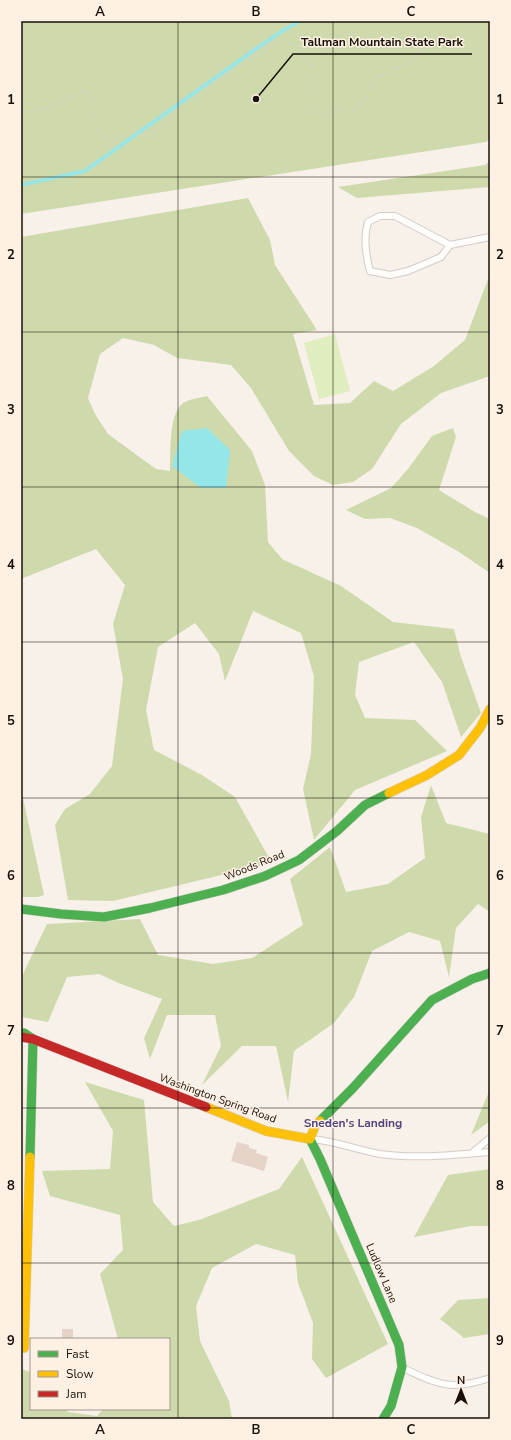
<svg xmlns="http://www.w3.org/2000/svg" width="511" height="1440" font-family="'Nunito Sans',sans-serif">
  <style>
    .green { fill: #e0edbf }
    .forest { fill: #cedaab }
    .water { fill: #94e6e9 }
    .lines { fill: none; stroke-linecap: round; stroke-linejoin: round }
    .stream { stroke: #94e6e9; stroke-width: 3.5 }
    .building { fill: #e5d3c8 }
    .lane-casing { stroke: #d3ccc5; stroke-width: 8 }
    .fast-casing { stroke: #d3ccc5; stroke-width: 10 }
    .slow-casing { stroke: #d3ccc5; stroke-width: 10 }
    .jam-casing { stroke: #d3ccc5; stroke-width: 10 }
    .path { stroke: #d6d4d2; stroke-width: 2; stroke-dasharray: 1 3; stroke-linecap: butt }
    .lane { stroke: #fefdfc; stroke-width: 6 }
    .fast { stroke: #4caf50; stroke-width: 9 }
    .slow { stroke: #ffc107; stroke-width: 9 }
    .jam { stroke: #c62828; stroke-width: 9 }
    .grid { fill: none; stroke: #19110a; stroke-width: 1; stroke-opacity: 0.55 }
    .labels { text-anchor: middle; stroke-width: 3; stroke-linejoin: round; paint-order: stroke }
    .street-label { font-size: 11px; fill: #19110a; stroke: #fef1e4 }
    .neighbourhood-label { font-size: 12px; font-weight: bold; fill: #504684; stroke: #fef1e4 }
    .leader { fill: none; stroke: #19110a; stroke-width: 1.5 }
    .callout-dot { fill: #19110a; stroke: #fef1e4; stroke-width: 1.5 }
    .callout-label { font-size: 12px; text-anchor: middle; font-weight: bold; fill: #19110a; stroke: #fef1e4; stroke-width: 3; stroke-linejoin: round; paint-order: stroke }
    .neatline { fill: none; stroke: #19110a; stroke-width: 1.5 }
    .grid-label { font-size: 13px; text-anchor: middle; font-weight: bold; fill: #19110a }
  </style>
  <rect width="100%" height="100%" fill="#f8f1ea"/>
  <path class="green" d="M335,334L350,391L319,399L304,343Z"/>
  <path class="forest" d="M21,21H490V139L486,142L21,214Z
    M490,161V187L357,198L338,187L485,165Z
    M248,198L270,240L275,265L317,330L293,334L314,405L350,403L374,381L393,391L434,366L465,340L490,274V376L441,393L401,424L372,469L353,482L333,485L314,476L289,451L251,388L231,365L177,358L154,345L123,338L100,354L88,398L95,414L108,434L156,469L170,471C171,452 168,415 183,403C189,399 200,398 207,396L252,451L265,485L268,542L282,559L341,586L393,622L454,629L461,657L481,713L461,737L442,682L414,642L359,662L355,695L365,718L415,720L447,751L355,790L314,840L303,789L311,754L314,676L301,633L253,611L225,681L219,654L195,623L158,647L146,710L154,750L202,775L235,797L272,863L113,901L68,900L55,825L65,809L90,794L112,766L123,679L113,624L125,585L96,549L21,579V237Z
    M453,428L456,437L439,490L475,512L490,519V573L459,552L417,528L390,518L365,519L346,510L391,488L408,469L432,436Z
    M431,785L446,823L490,834V912L478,904L456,928L449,977L440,941L409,932L372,951L354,997L334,1023L294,1051L288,1102L276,1046H242L202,1085L221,1046L215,1015H167L150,1059L144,1038L162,999L121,984L99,974L67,977L48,1022L21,1017V976H22L47,924L140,919L158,955L213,964L252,958L303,925L290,879L330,847L346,892L388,884L425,858L421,817Z
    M21,789L44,895L38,897H21Z
    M85,1082L144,1100L153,1202L174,1226L199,1220L279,1189L302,1157L388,1344L326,1378L312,1359L313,1323L298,1283L295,1255L256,1244L212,1268L196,1306L200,1341L229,1401L232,1419H21V1369L31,1372V1409H66L68,1412L97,1416L103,1409H169V1339H118L100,1274L123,1250L120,1215L50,1196L42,1171L110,1169L113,1131Z
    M490,1089V1121L471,1135Z
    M490,1169V1226H471L414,1237L448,1175Z
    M490,1298V1334L464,1338L440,1319L458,1300Z"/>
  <path class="water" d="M207,428L230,450L226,488H201L172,466L182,431Z"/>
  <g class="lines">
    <path class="stream" d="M21,185L85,171L253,51L284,30L300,21"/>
  </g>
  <path class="building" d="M237,1142L249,1145V1148L257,1150L256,1153L268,1157L264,1171L231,1161Z
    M62,1329H73V1339H62Z"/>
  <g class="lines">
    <defs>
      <path id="lane" d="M450,245L441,257L408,271L390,275L370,271C366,256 363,238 368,222L380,216H395L450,245L490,237
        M312,1139C335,1141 357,1150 380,1154C416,1159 454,1155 490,1152
        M472,1153L490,1138
        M403,1368C439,1385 451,1391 490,1378"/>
      <path id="fast" d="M21,909L61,914L104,917L150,908L223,890L265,876L299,860L337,831L365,805L389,793
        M24,1033L33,1039L30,1157
        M320,1121L353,1088L432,1000L472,979L490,973
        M310,1139L320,1159L399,1345L402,1367L391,1406L383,1419"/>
      <path id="slow" d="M389,793L427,775L459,755L480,728L490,709
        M206,1107L266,1131L310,1139L315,1126L320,1121
        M24,1348L30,1157"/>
      <path id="jam" d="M21,1037L33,1039L206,1107"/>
    </defs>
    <use href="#lane" class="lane-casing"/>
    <use href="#fast" class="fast-casing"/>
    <use href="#slow" class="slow-casing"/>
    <use href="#jam" class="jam-casing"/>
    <path class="path" d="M21,112C34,111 48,109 59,103C68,99 74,95 83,92C101,102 92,102 95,118C97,125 101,132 104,139L118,138L134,132L147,137L163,125L178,109L224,76L279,40C290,43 303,45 308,57C310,63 311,68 316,74L314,79V92L312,99L316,112C330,117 335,107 349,112L361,105L376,78L407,63L413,58L435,36L437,26L440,21"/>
    <use href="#lane" class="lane"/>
    <use href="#fast" class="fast"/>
    <use href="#slow" class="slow"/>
    <use href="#jam" class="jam"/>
  </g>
  <path class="grid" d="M178,21V1419M333,21V1419M21,177H490M21,332H490M21,487H490M21,642H490M21,798H490M21,953H490M21,1108H490M21,1263H490"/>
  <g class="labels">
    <g class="street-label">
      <text transform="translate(254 865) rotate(-22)" y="4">Woods Road</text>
      <text transform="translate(218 1098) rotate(20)" y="4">Washington Spring Road</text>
      <text transform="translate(382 1273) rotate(67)" y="4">Ludlow Lane</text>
    </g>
    <g class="neighbourhood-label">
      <text x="353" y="1127">Sneden's Landing</text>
    </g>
  </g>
  <path class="leader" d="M256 99L293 54H472"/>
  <circle class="callout-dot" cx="256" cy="99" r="4"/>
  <g class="callout-label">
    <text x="382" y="46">Tallman Mountain State Park</text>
  </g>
  <rect width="511" height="1440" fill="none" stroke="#fef1e4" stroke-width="44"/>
  <rect x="30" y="1338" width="140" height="72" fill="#fef1e4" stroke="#a2978d"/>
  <rect x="38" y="1351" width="20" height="6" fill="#4caf50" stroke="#a2978d"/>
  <text x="66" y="1358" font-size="12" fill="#19110a">Fast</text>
  <rect x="38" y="1371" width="20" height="6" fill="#ffc107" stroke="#a2978d"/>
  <text x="66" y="1378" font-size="12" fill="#19110a">Slow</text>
  <rect x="38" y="1391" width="20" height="6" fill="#c62828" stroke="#a2978d"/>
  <text x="66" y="1398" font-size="12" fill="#19110a">Jam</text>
  <g transform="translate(461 1390)" stroke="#fef1e4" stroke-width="3" paint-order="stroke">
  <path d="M0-3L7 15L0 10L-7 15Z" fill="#19110a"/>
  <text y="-6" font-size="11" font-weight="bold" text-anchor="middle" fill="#19110a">N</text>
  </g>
  <rect x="22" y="22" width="467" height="1396" class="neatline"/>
  <g class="grid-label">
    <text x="100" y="16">A</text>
    <text x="256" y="16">B</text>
    <text x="411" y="16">C</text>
    <text x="11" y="104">1</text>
    <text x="500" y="104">1</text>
    <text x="11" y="259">2</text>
    <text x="500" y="259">2</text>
    <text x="11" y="414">3</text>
    <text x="500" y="414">3</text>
    <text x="11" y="569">4</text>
    <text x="500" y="569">4</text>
    <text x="11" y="725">5</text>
    <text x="500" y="725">5</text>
    <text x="11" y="880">6</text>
    <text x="500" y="880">6</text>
    <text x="11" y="1035">7</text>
    <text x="500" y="1035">7</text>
    <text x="11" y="1190">8</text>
    <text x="500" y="1190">8</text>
    <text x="11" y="1345">9</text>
    <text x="500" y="1345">9</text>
    <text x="100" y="1434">A</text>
    <text x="256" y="1434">B</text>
    <text x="411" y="1434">C</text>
  </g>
</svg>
